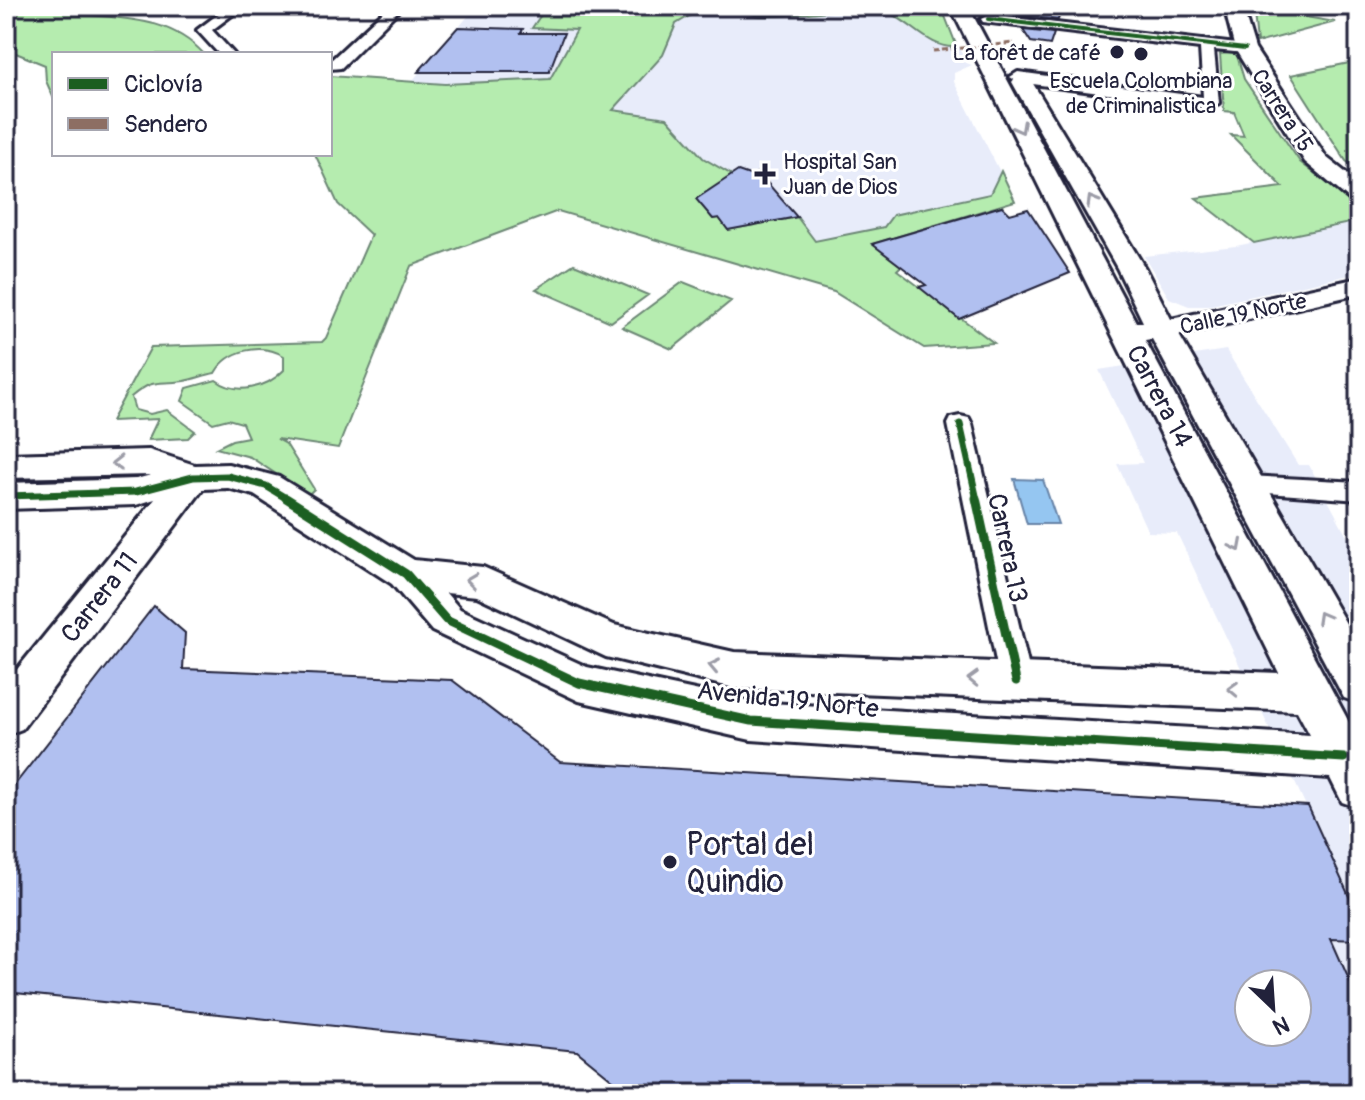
<svg xmlns="http://www.w3.org/2000/svg" width="1365" height="1100" font-family="Pangolin,sans-serif">
  <style>
    .built { fill: #e8ecfa }
    .green { fill: #b5ecaf; stroke: #6c8775; stroke-width: 2 }
    .water { fill: #95c6f1; stroke: #6784a8; stroke-width: 2 }
    .building { fill: #b1c0f0; stroke: #22223b; stroke-width: 2; fill-rule: evenodd }
    .lines { fill: none; stroke-linecap: round; stroke-linejoin: round }
    .street-casing { stroke: #22223b; stroke-width: 6 }
    .secondary-casing { stroke: #22223b; stroke-width: 6 }
    .street { fill: #fff; fill-rule: evenodd }
    .secondary { fill: #fff; fill-rule: evenodd }
    .quiet { stroke: #8d6e63; stroke-width: 3; stroke-dasharray: 6 3; stroke-linecap: butt }
    .cycleway-far2-casing { stroke: #fff; stroke-width: 7 }
    .cycleway-far1-casing { stroke: #fff; stroke-width: 11 }
    .cycleway-casing { stroke: #fff; stroke-width: 14 }
    .cycleway-far2 { stroke: #1b5e20; stroke-width: 4 }
    .cycleway-far1 { stroke: #1b5e20; stroke-width: 7 }
    .cycleway { stroke: #1b5e20; stroke-width: 9 }
    .oneway { stroke: #9c9ca7 }
    .poi-dot { fill: #22223b; stroke: #fff; stroke-width: 3 }
    .labels { text-anchor: middle; stroke-width: 6; stroke-linejoin: round; paint-order: stroke }
    .far-poi-label { font-size: 22px; fill: #22223b; stroke: #fff; text-anchor: end }
    .far-street-label { font-size: 22px; fill: #22223b; stroke: #fff }
    .street-label { font-size: 26px; fill: #22223b; stroke: #fff }
    .near-poi-label { font-size: 32px; fill: #22223b; stroke: #fff; text-anchor: start }
  </style>
  <rect width="100%" height="100%" fill="#fff"/>
  <filter id="ink" filterUnits="userSpaceOnUse"><feTurbulence type="fractalNoise" baseFrequency=".0125" numOctaves="2"/><feDisplacementMap in="SourceGraphic" scale="16" xChannelSelector="R" yChannelSelector="G"/><feConvolveMatrix kernelMatrix="1 2 1 2 8 2 1 2 1" color-interpolation-filters="sRGB"/></filter>
  <g filter="url(#ink)">
    <path class="built" d="M477,6H941L957,47H960L966,63L972,65L954,73V82L1015,201L873,245L901,266L897,270L994,343L924,348L834,292L558,211L412,81Z
      M1359,221V273L1207,306H1189L1169,298L1144,256L1236,246Z
      M1226,350L1298,465H1309L1359,558V918L1177,533L1148,532L1117,464L1143,463L1099,370Z
      M1331,939L1359,940V1002Z"/>
    <path class="green" d="M6,6H92L80,14C126,19 170,17 204,54H54V99L46,81L45,65L6,49Z
      M547,6H706L676,24L663,55L613,110L667,118L703,158L732,175L700,203L713,219L719,218L728,230L797,217L815,241L884,227L893,215L990,194L1001,171L1015,201L873,244L901,266L897,270L994,343L924,348L834,292L558,211L411,266L338,448L277,439L286,444L314,489L308,495L250,457L216,448L232,440L248,437L242,423L228,419L213,423L182,401L187,388L216,380C237,396 267,388 284,370V356C261,342 228,350 215,373C205,375 194,379 184,381C157,385 155,377 131,397L135,410L150,414L167,410L195,431L188,438L148,440L158,419L111,421L151,347L322,342L326,338L371,235L338,204L315,154H330V76L445,84L550,79L577,30L532,28Z
      M739,6H941L957,47C930,49 913,24 891,14C876,8 851,12 834,11C814,10 749,26 739,6Z
      M1265,10L1335,22L1257,43L1254,13Z
      M1236,52L1244,79L1300,162L1359,208V221L1254,243L1196,198L1283,187L1231,135L1244,136L1234,112L1224,111L1220,54Z
      M1359,61V170L1346,161L1291,75Z
      M574,264L648,295L611,322L536,289Z
      M683,282L731,301L672,349L622,327Z"/>
    <path class="water" d="M1014,479L1043,480L1058,524H1027Z"/>
    <path class="building" d="M1009,6H1062L1058,20L1014,15Z
      M458,27L523,29L521,33H564L549,72H418Z
      M1023,30L1054,33L1050,45L1031,42Z
      M738,171L752,176L758,172L797,217L728,230L719,218L713,219L696,199Z
      M1002,206L1010,214L1028,209L1070,273L959,319L919,287L926,285L872,244Z
      M154,606L185,633L183,669L452,680L560,762L1308,806L1359,918V940L1331,939L1359,1002V1094H630L577,1051L6,992V796ZM1249,984H1297V1032H1249Z"/>
    <g class="lines">
      <defs>
        <path id="street" d="M229,6H244L212,30L234,54H219L197,30Z
          M389,6H403L341,68L330,69V61Z
          M988,15L1245,45L1252,49L1245,53L1214,50L1219,103L1211,108L1018,82L1010,77L1018,72L1203,97L1200,48L983,22L981,19Z
          M960,416L969,418L972,424L1032,681L1027,690L1016,694L1005,690L1000,681L948,424L951,418Z
          M1249,476L1359,482V500L1240,491L1236,485L1240,479Z"/>
        <path id="secondary" d="M950,6H968L1136,322H1143L1117,268L1012,82L1015,78L1022,76L1032,82L1145,268L1171,319L1359,278V294L1179,335L1359,646V703L1344,698L1152,339L1145,340L1359,741V808L1342,802L1330,778L751,740L579,701L432,631L392,584L254,495L228,488L203,489L22,729L6,735V683L155,499L136,505L6,509V483L136,479L151,475L6,478V454L149,450L195,465L228,464L279,477L414,560L483,567L614,625L734,652L1279,673ZM446,593L477,596L606,657L734,688L1297,711L1310,735L751,702L587,667L460,609Z
          M1224,6H1242L1255,49L1326,157L1359,183V202L1350,200L1305,162L1235,49Z"/>
      </defs>
      <use href="#street" class="street-casing"/>
      <use href="#secondary" class="secondary-casing"/>
      <use href="#street" class="street"/>
      <use href="#secondary" class="secondary"/>
      <path class="quiet" d="M933,51L1014,43"/>
      <defs>
        <path id="cycleway-far2" d="M988,19L1245,49"/>
        <path id="cycleway-far1" d="M960,424L977,500
          M6,496L136,492L193,477L228,476L266,486L289,500"/>
        <path id="cycleway" d="M286,498L406,574L446,620L579,683L751,721L1344,758
          M976,498L1016,681"/>
      </defs>
      <use href="#cycleway-far2" class="cycleway-far2-casing"/>
      <use href="#cycleway-far1" class="cycleway-far1-casing"/>
      <use href="#cycleway" class="cycleway-casing"/>
      <use href="#cycleway-far2" class="cycleway-far2"/>
      <use href="#cycleway-far1" class="cycleway-far1"/>
      <use href="#cycleway" class="cycleway"/>
    </g>
    <defs><path id="oneway-chevron" d="M-2-3.5L2.5 0L-2 3.5" fill="none" stroke-width="1.6" stroke-linecap="round" stroke-linejoin="round" transform="scale(2)"/></defs>
    <g class="oneway">
      <use href="#oneway-chevron" transform="translate(1020 128) rotate(62)"/>
      <use href="#oneway-chevron" transform="translate(1092 201) rotate(-120)"/>
      <use href="#oneway-chevron" transform="translate(117 463) rotate(179)"/>
      <use href="#oneway-chevron" transform="translate(1237 546) rotate(63)"/>
      <use href="#oneway-chevron" transform="translate(471 580) rotate(-173)"/>
      <use href="#oneway-chevron" transform="translate(1322 617) rotate(-119)"/>
      <use href="#oneway-chevron" transform="translate(714 666) rotate(-168)"/>
      <use href="#oneway-chevron" transform="translate(973 679) rotate(-178)"/>
      <use href="#oneway-chevron" transform="translate(1233 689) rotate(-178)"/>
    </g>
  </g>
  <g class="poi-dot">
    <circle cx="1117" cy="52" r="8"/>
    <circle cx="1141" cy="54" r="8"/>
    <path d="M761 162h8v8h8v8h-8v8h-8v-8h-8v-8h8z"/>
    <circle cx="670" cy="862" r="8"/>
  </g>
  <g class="labels">
    <g class="far-poi-label">
      <text x="1101" y="60">La forêt de café</text>
      <text x="1141" y="88" text-anchor="middle">Escuela Colombiana<tspan x="1141" dy="25">de Criminalistica</tspan></text>
      <text x="783" y="169" text-anchor="start">Hospital San<tspan x="783" dy="25">Juan de Dios</tspan></text>
    </g>
    <g class="far-street-label">
      <text transform="translate(1283 110) rotate(57)" y="8">Carrera 15</text>
      <text transform="translate(1243 313) rotate(-12)" y="8">Calle 19 Norte</text>
    </g>
    <g class="street-label">
      <text transform="translate(1160 396) rotate(62)" y="9">Carrera 14</text>
      <text transform="translate(1008 548) rotate(78)" y="9">Carrera 13</text>
      <text transform="translate(99 597) rotate(-52)" y="9">Carrera 11</text>
      <text transform="translate(788 699) rotate(6)" y="9">Avenida 19 Norte</text>
    </g>
    <g class="near-poi-label">
      <text x="686" y="855">Portal del<tspan x="686" dy="37">Quindio</tspan></text>
    </g>
  </g>
  <rect width="1365" height="1100" fill="none" stroke="#fff" stroke-width="32"/>
  <rect x="16" y="16" width="1333" height="1068" fill="none" stroke="#22223b" stroke-width="3" filter="url(#ink)"/>
  <rect x="52" y="52" width="280" height="104" fill="#ffffff" stroke="#a7a7b1" stroke-width="2"/>
  <rect x="68" y="78" width="40" height="12" fill="#1b5e20" stroke="#a7a7b1" stroke-width="2"/>
  <text x="124" y="92" font-size="24" fill="#22223b">Ciclovía</text>
  <rect x="68" y="118" width="40" height="12" fill="#8d6e63" stroke="#a7a7b1" stroke-width="2"/>
  <text x="124" y="132" font-size="24" fill="#22223b">Sendero</text>
  <g transform="translate(1273 1008) rotate(155)"><circle r="38" fill="#ffffff" stroke="#a7a7b1" stroke-width="2"/>
  <path d="M0-6L14 30L0 20L-14 30Z" fill="#22223b"/>
  <text y="-12" font-size="22" font-weight="bold" text-anchor="middle" fill="#22223b">N</text>
  </g>
</svg>
